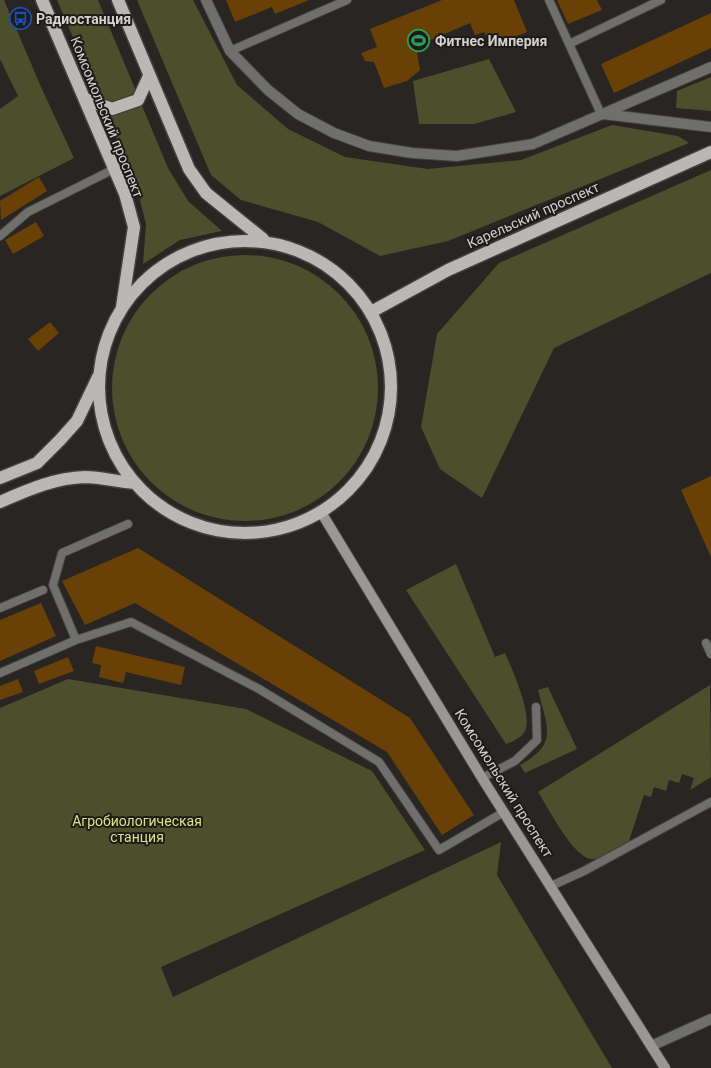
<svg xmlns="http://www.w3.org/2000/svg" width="711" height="1068" font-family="Roboto,sans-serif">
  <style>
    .green { fill: #4b4f2b }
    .building { fill: #694106 }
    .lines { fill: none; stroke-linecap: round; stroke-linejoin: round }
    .lane-casing { stroke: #43413f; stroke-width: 10 }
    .street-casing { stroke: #43413f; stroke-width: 12 }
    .secondary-casing { stroke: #43413f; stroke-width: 12 }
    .primary-casing { stroke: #43413f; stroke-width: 15 }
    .lane { stroke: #6f6f6d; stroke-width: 8 }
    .street { stroke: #6f6f6d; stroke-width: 10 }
    .secondary { stroke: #999895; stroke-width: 10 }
    .primary { stroke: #bab8b5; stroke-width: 12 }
    .labels { text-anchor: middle; stroke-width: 4; stroke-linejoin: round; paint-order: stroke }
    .poi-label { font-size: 14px; font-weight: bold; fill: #d3d1cf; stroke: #1e1c19; text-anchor: start }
    .street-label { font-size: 14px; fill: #d3d1cf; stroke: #1e1c19 }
    .park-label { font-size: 14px; fill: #d9e388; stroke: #1e1c19 }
  </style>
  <rect width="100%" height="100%" fill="#282523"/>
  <path class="green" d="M0,0H4L41,87L74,158L0,196V109L18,96L0,59Z
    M57,0H98L168,168L188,201L222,231L180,240L143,264L146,224L136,184Z
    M137,0H193L237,85L288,129L345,157L428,169L521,160L612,125L678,136L689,143L448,241L380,256L318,222L241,200L211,175Z
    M489,59L516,112L474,124H419L413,81Z
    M711,77V111L676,108L677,91Z
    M711,170V273L554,348L482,498L440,469L421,427L437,334L499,263Z
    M112 388a133 133 0 1 1 266 0a133 133 0 1 1-266 0Z
    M456,564L495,657L505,653C512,669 533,715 525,731C522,737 513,742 506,744L406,590Z
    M68,679L246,709L372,771L425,850L161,967L173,997L501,842L497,875L612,1068H0V708Z
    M710,685L711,777L690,790L694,778L682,774L679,783L669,780L666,791L654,787L651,797L644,795L628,844C618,848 603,858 593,859C574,860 548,807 538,792Z
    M548,687L577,749L525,773L520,765C559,744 547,727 538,690Z"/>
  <path class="building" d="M226,0H309L275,14L272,7L235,22Z
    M442,0H514L527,32L497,44L493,34L486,36L484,32L475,35L470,23L419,45L417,52L420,70L407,81L384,88L374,62L365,61L361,53L377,47L370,29Z
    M557,0H597L602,10L568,24Z
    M711,13V48L614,93L601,64Z
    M39,177L47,191L1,220L0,201Z
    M36,222L44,236L13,254L5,240Z
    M50,322L59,333L38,351L28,339Z
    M711,476V557L681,490Z
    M138,548L410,718L474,815L442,835L387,752L135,603L85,625L62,581Z
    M41,603L56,636L0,661V620Z
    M96,646L185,667L181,685L126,672L123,683L99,677L101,665L92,663Z
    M68,657L74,671L39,684L34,671Z
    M18,679L23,692L0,700V686Z"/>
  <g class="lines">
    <defs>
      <path id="lane" d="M549,0L601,114
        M569,44L661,0
        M230,51L347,0
        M0,236L28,212L114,169
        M0,608L43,590
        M76,640L131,622L259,689L379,762L439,850L504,812
        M706,643L711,654
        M0,673L76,640L53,585L62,553L128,524
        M482,778L515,761L537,740L536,707
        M551,886L584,871L711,802"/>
      <path id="street" d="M206,0L230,51L268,90L298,114L334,133L369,146L412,153L457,156L533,144L711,67
        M603,114L711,127
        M651,1046L711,1019"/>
      <path id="secondary" d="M321,512L482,778L665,1068"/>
      <path id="primary" d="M42,0L125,194L134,227L122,307
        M118,0L189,169L206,193L263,239
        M85,99L112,109L138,100L149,76
        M99 387a146 146 0 1 1 292 0a146 146 0 1 1-292 0Z
        M371,312L448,270L711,152
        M0,478L37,463L60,440L77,421L98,377
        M0,502C28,490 54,478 85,477C101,477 118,482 134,483"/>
    </defs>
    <use href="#lane" class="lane-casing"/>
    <use href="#street" class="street-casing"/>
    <use href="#secondary" class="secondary-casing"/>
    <use href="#primary" class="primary-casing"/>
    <use href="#lane" class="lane"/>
    <use href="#street" class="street"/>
    <use href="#secondary" class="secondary"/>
    <use href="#primary" class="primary"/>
  </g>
  <defs>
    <symbol id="bus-ring" viewBox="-11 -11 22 22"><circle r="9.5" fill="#1e1c19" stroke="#1a4fb4" stroke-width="1.5"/><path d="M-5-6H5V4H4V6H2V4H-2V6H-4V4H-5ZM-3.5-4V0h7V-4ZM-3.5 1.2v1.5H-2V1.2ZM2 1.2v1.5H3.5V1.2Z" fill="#1a4fb4"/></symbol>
    <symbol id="stadium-ring" viewBox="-11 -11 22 22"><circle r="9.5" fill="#1e1c19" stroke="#2e9e5b" stroke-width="1.5"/><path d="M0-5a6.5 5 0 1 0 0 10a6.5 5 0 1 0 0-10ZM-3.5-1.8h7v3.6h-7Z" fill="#2e9e5b"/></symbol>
  </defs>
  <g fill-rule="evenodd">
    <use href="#bus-ring" x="8" y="6" width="25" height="25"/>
    <use href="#stadium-ring" x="406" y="28" width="25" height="25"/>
  </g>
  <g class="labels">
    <g class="poi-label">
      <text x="36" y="24">Радиостанция</text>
      <text x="435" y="46">Фитнес Империя</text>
    </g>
    <g class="street-label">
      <text transform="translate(107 117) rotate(68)" y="5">Комсомольский проспект</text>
      <text transform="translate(533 215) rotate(-24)" y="5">Карельский проспект</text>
      <text transform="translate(504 783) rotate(58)" y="5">Комсомольский проспект</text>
    </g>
    <g class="park-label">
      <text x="137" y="826">Агробиологическая<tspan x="137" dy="16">станция</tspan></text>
    </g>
  </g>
</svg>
